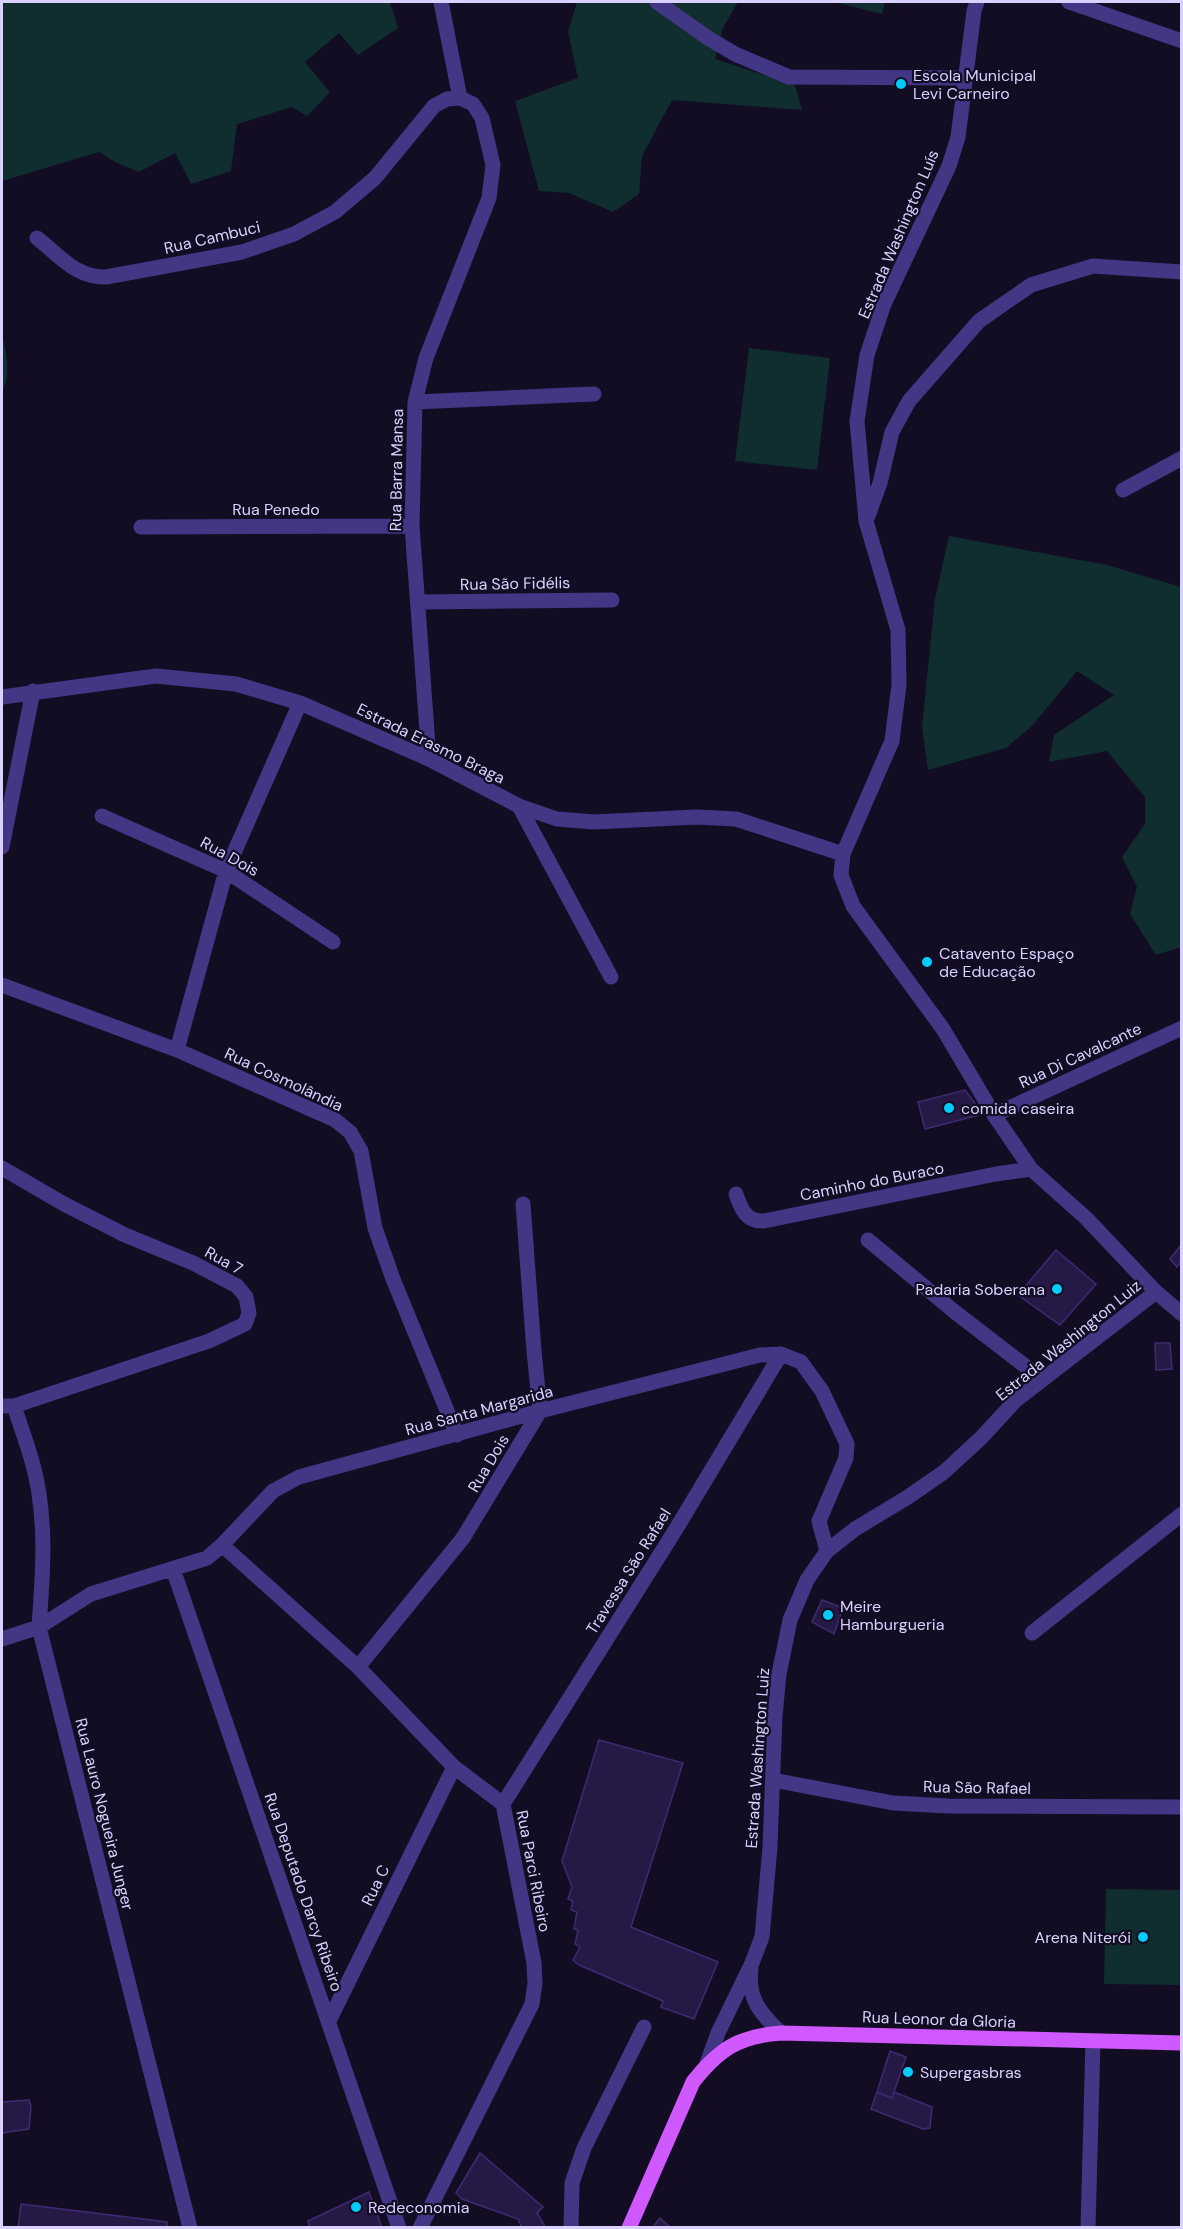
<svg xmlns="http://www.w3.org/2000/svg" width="1183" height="2229" font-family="'DM Sans',sans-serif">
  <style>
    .green { fill: #102d2f }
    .building { fill: #261946; stroke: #3f2a73; stroke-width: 1.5 }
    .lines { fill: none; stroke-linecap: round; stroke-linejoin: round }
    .minor { stroke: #413785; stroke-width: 15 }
    .major { stroke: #d058ff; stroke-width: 15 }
    .poi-dot { fill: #00ccfc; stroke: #130d24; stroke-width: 2 }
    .labels { text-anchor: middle; stroke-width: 4.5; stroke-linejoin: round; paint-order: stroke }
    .poi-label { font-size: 16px; fill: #dad1ff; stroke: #130d24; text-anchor: start }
    .street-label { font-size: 16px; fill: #dad1ff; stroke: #130d24 }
  </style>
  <rect width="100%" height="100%" fill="#130d24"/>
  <path class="green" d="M2,2H390L398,28L358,55L339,33L305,62L330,92L307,116L292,107L237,124L231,171L191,184L175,153L139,172L115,162L99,152L2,181Z
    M577,2H738L723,28L715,59L795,85L802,110L672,100L642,156L639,194L613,212L569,193L539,191L515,101L578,78L568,31Z
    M835,2H885L882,14Z
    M2,335C7,355 11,374 2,393Z
    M749,348L830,358L817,470L735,461Z
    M949,536L1107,565L1181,587V947L1156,955L1130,914L1137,887L1122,857L1145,824V797L1107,751L1049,762L1054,735L1114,695L1077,671L1032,726L1006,748L928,770L922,727L935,599Z
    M1106,1889L1181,1890V1985L1104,1984Z"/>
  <path class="building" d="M965,1090L983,1114L925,1129L918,1102Z
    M1182,1244V1260L1177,1267L1170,1259Z
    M1056,1250L1096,1284L1060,1325L1018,1295Z
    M1155,1343H1170L1172,1369L1156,1370Z
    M822,1600L843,1608L834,1634L812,1622Z
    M599,1740L683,1763L631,1927L718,1962L694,2019L661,2007L663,2001L579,1965L573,1960L580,1947L575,1944L578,1930L574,1929L577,1912L571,1910L573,1901L568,1899L572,1887L562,1861Z
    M890,2051L906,2057L892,2098L877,2092Z
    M877,2092L892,2098L894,2092L932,2107L930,2128L923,2129L871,2109Z
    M29,2100L31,2106L29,2129L2,2133V2102Z
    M480,2153L543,2207L537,2213L546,2228H522L518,2219L462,2199L456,2193Z
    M369,2192L382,2228H310L308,2221Z
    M21,2204L167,2222V2228H18Z
    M660,2218L670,2227V2228H652Z"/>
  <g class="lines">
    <path class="minor" d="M441,2L460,98
      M657,2L708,38L735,54L789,77L965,78
      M977,2L974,11L958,137L949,166L884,304L867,355L857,421L866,521L898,630L899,685L892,741L843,854L841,875L853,906L943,1029L994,1115L1031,1169L1086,1218L1156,1292L1182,1314
      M1069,2L1182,41
      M37,238C60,256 76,278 106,277L242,252L294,234L335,212L375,178L434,106L447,99L460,98L473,104L482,118L493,165L489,198L426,358L415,402L412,526L429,759
      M415,402L594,394
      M1123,490L1182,458
      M868,516L880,483L892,432L909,401L979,321L1031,285L1093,266L1182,272
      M141,527L412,526
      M418,602L612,600
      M2,697L156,676L236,684L300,703L429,759L519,806L557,819L594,822L697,817L736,819L843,854
      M519,806L611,977
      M102,816L226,871L333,942
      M2,847L33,691
      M2,985L177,1050L335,1120L350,1132L361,1151L375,1228L393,1279L457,1435
      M177,1050L226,871L300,703
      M994,1115L1182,1028
      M2,1168L64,1204L125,1235L193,1263L237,1286L246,1297L249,1313L245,1324L209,1341L14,1406H2
      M736,1194C741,1209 746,1222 764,1221L996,1174L1031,1169
      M868,1240L955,1312L1042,1379
      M14,1406C23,1434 35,1464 39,1494C46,1539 42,1582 39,1627L190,2228
      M222,1545L358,1667L454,1767L503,1804L534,1963L535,1983L532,2004L420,2228
      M173,1569L399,2228
      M1032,1633L1182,1514
      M2,1639L39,1627L91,1594L207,1558L222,1545L273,1491L299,1477L540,1411L760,1355L781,1354L801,1362L822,1391L847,1444L846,1458L819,1521L827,1551
      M358,1667L463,1538L540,1411L534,1351L523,1204
      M773,1780L893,1803L949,1806L1182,1807
      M503,1804L676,1529L781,1354
      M751,1969C747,1999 761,2014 781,2033
      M329,2021L454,1767
      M706,2066L718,2033L752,1963L762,1937L770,1847L775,1716L779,1674L790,1620L807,1580L827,1551L855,1529L908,1497L944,1472L981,1438L1016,1400L1156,1292
      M571,2228L572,2183L584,2148L644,2027
      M1088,2228L1093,2041"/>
    <path class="major" d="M629,2228L693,2082C719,2049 739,2036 781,2033L1182,2043"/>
  </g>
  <g class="poi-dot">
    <circle cx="901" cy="84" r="6"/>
    <circle cx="927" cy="962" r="6"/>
    <circle cx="949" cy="1108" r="6"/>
    <circle cx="1057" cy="1289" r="6"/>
    <circle cx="828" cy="1615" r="6"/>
    <circle cx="1143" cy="1937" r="6"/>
    <circle cx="908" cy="2072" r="6"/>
    <circle cx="356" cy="2207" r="6"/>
  </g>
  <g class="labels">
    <g class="poi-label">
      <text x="913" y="81">Escola Municipal<tspan x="913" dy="18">Levi Carneiro</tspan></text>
      <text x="939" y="959">Catavento Espaço<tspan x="939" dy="18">de Educação</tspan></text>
      <text x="961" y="1114">comida caseira</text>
      <text x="1045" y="1295" text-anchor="end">Padaria Soberana</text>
      <text x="840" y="1612">Meire<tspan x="840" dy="18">Hamburgueria</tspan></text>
      <text x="1131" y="1943" text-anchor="end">Arena Niterói</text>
      <text x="920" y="2078">Supergasbras</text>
      <text x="368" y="2213">Redeconomia</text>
    </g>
    <g class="street-label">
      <text transform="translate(898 234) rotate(-67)" y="6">Estrada Washington Luís</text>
      <text transform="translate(212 237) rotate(-13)" y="6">Rua Cambuci</text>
      <text transform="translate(396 470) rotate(-89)" y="6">Rua Barra Mansa</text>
      <text x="276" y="515">Rua Penedo</text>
      <text transform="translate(515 583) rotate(-1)" y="6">Rua São Fidélis</text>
      <text transform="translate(431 743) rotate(26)" y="6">Estrada Erasmo Braga</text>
      <text transform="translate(230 856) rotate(29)" y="6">Rua Dois</text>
      <text transform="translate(1080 1055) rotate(-25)" y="6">Rua Di Cavalcante</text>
      <text transform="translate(284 1079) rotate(25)" y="6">Rua Cosmolândia</text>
      <text transform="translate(872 1181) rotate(-11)" y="6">Caminho do Buraco</text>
      <text transform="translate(224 1260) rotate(29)" y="6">Rua 7</text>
      <text transform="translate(1068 1340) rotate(-39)" y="6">Estrada Washington Luiz</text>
      <text transform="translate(479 1410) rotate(-15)" y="6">Rua Santa Margarida</text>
      <text transform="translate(488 1463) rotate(-59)" y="6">Rua Dois</text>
      <text transform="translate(628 1571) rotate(-58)" y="6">Travessa São Rafael</text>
      <text transform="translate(757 1758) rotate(-86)" y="6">Estrada Washington Luiz</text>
      <text transform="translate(977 1787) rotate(1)" y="6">Rua São Rafael</text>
      <text transform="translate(105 1814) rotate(76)" y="6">Rua Lauro Nogueira Junger</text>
      <text transform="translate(534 1871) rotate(79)" y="6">Rua Parci Ribeiro</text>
      <text transform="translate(375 1885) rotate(-64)" y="6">Rua C</text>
      <text transform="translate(304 1892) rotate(71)" y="6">Rua Deputado Darcy Ribeiro</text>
      <text transform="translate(939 2019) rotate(2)" y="6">Rua Leonor da Gloria</text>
    </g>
  </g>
  <rect width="1183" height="2229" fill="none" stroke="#dad1ff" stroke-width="6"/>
</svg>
